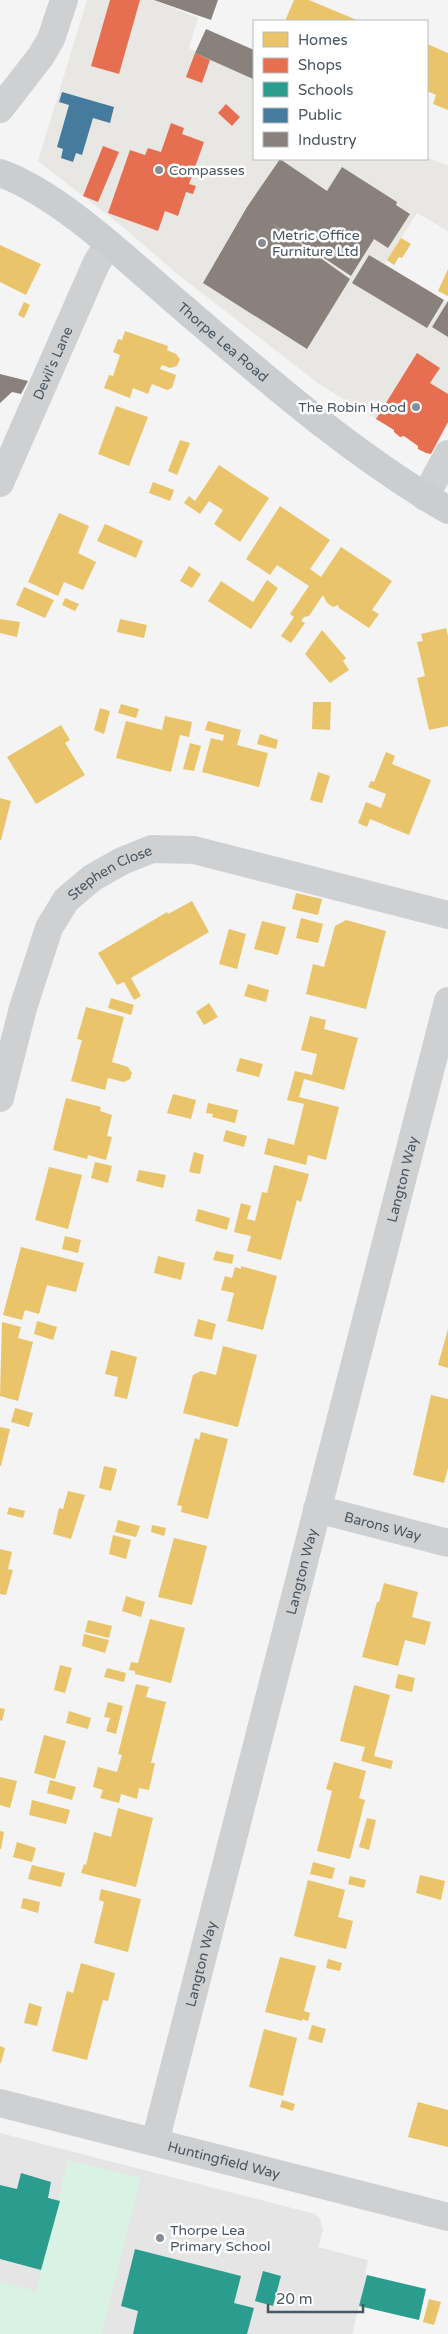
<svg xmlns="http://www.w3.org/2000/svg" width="448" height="2334" font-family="'Varela Round',sans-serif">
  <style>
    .commercial { fill: #e8e7e3 }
    .education { fill: #e6e5e6 }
    .green { fill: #d9f2e3 }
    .homes { fill: #e9c46a }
    .shops { fill: #e76f51 }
    .schools { fill: #2a9d8f }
    .public { fill: #457b9d }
    .industry { fill: #8a817c }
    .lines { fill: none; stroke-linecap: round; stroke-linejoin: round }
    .minor { stroke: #ced0d2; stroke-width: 28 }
    .major { stroke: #caced1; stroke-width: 28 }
    .poi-dot { fill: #868d94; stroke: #fff; stroke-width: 2 }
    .labels { text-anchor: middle; stroke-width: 5; stroke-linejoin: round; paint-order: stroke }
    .poi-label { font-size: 14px; fill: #4a5661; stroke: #fff; text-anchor: start }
    .street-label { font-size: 14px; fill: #4a5661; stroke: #fff }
  </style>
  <rect width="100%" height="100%" fill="#f4f4f4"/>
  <path class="commercial" d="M87,0H154L198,18L189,48L254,80V159H427V157L448,166V231L417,213L385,264L448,303V413L429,451L319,384L176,273L124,228L38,161Z"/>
  <path class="education" d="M0,2133L315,2214L320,2219L323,2230L318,2247L368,2260L365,2274L367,2275L352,2334H0Z"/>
  <path class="green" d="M68,2160L141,2178L102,2334H0V2282L36,2291Z"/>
  <path class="homes" d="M294,0H309L359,21H285Z
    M427,44L448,53V110L433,104L436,95L427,91Z
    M401,238L411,244L402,258L399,257L394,265L387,260Z
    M0,245L41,264L26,295L0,282Z
    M448,269V296L438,291Z
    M24,302L30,305L24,318L18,315Z
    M125,331L168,346L167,350L176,354L180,359L177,366L170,368L162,365L160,369L176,375L172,388L167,390L152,384L148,394L133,388L130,398L104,388L109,375L113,376L120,355L113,352L118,339L122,340Z
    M116,406L148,417L129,466L98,454Z
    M180,440L190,443L177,475L168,471Z
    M219,465L269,498L240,542L214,524L223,510L209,501L200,514L184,503L189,496L195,501Z
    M153,482L174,490L170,501L149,493Z
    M280,506L330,540L310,569L321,577L341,547L392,581L372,610L379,614L369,628L339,608L338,605L333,607L327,603L323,595L309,616L304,617L301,621L305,623L291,643L281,636L294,617L290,614L309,586L277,565L270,575L246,559Z
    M59,513L89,526L78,553L96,562L83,590L64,582L58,596L28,582Z
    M105,524L143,541L136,558L97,541Z
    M189,566L201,574L192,588L180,581Z
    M267,580L278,588L251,629L208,601L221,581L253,602Z
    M24,587L54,600L45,618L16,605Z
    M65,598L79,604L75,611L62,605Z
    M0,619L20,622L17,637L0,633Z
    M120,619L147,625L144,638L117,632Z
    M446,628L448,636V726L429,730L417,678L425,676L417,642L423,641L421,634Z
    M322,630L346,658L343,661L349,670L330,683L305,654Z
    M313,702H331L330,730L312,729Z
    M121,704L139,709L136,718L118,713Z
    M100,708L110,711L104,734L94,730Z
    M165,716L192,722L189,737L180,735L171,772L116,758L126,721L162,730Z
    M208,721L241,730L237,745L268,753L259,787L202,772L211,738L223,741L224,735L205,730Z
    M61,725L70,740L65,743L85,775L36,804L7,757Z
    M260,734L278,740L276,749L257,744Z
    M190,743L201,746L194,771L183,769Z
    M386,752L395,756L392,764L431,780L409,835L370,819L367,827L358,823L366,802L381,808L386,794L368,787L371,781L374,782Z
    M318,772L330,776L322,803L310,800Z
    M0,798L11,801L1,840H0Z
    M296,893L322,899L318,915L292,909Z
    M192,901L209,932L131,978L141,996L134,1000L124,982L117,985L98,953L167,912L168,914Z
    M301,918L323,924L318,943L296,938Z
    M346,920L386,931L366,1009L306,994L313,964L324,967L335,926Z
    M262,921L286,927L278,955L254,949Z
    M229,929L246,934L237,969L219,964Z
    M248,984L269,990L266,1002L244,996Z
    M111,998L134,1005L131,1015L108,1008Z
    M209,1003L218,1017L204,1025L196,1012Z
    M86,1007L124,1017L112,1062L128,1067L132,1073L130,1079L124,1082L108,1078L105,1090L71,1081L82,1040L77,1039Z
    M310,1016L326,1020L324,1029L358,1038L344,1090L304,1079L299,1097L339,1107L326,1160L308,1155L306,1165L264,1154L268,1138L294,1145L304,1104L287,1100L295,1071L312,1075L317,1054L301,1050Z
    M240,1058L263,1064L259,1077L236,1071Z
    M173,1094L196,1100L191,1119L167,1113Z
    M66,1098L101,1107L100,1111L112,1115L107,1136L112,1137L106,1160L88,1155L87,1159L53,1150Z
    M208,1103L238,1110L235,1123L212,1117L213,1114L206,1113Z
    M226,1130L247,1136L244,1147L223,1141Z
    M194,1152L204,1155L200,1174L189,1172Z
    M95,1162L112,1166L108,1183L91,1178Z
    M274,1165L309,1174L301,1202L297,1200L281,1260L247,1251L251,1236L234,1232L241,1203L251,1206L247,1219L255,1221L262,1192L267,1193Z
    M49,1167L82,1175L68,1229L35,1220Z
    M139,1170L166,1175L163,1188L136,1181Z
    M198,1209L230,1218L227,1230L195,1221Z
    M65,1236L81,1240L78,1253L62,1249Z
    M21,1247L84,1263L76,1292L47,1285L39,1314L25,1310L22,1320L3,1315Z
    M216,1251L234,1255L232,1264L213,1260Z
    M158,1256L185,1263L181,1280L154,1273Z
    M241,1266L277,1276L263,1330L227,1321L234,1293L221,1290L225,1276L232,1278L235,1267L241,1269Z
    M198,1319L216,1324L212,1340L194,1336Z
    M37,1321L57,1327L53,1340L34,1334Z
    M2,1322L21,1327L18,1338L33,1342L18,1401L0,1396Z
    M448,1329V1368L438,1365Z
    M223,1346L257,1355L238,1427L183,1413L193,1375L201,1371L216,1375Z
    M111,1350L137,1357L127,1399L114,1396L118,1377L105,1374Z
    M431,1395L448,1399V1468L444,1483L413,1475Z
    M15,1408L33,1413L29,1427L11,1422Z
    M0,1427L10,1429L1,1466H0Z
    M201,1432L228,1439L208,1519L181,1512L182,1506L177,1505L195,1438L199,1440Z
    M104,1466L117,1469L111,1491L99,1488Z
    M68,1491L85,1495L71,1539L53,1534L59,1508L63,1509Z
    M9,1507L25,1511L23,1518L7,1514Z
    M118,1520L140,1526L136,1537L115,1532Z
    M152,1525L166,1528L164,1536L151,1532Z
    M113,1535L131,1540L126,1559L109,1554Z
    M174,1538L207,1546L192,1605L158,1597Z
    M0,1549L12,1552L8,1569L13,1570L6,1595L0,1594Z
    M384,1583L418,1592L412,1617L431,1622L425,1645L405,1640L398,1666L362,1657L377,1602H379Z
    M126,1596L145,1602L141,1617L122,1611Z
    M150,1619L185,1628L171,1683L135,1674V1671L129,1670L131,1662L138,1663Z
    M88,1620L112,1626L109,1638L85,1632Z
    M84,1634L109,1640L105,1653L82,1646Z
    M60,1665L72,1668L65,1693L54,1690Z
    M107,1668L126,1673L124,1682L104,1677Z
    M398,1674L415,1678L412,1692L395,1688Z
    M136,1684L149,1687L146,1697L166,1702L151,1763H155L149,1790L139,1788L137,1799L121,1794L119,1803L100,1798L103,1790L93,1787L98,1767L117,1772L122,1755L118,1754Z
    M354,1685L390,1695L374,1756L393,1761L391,1769L361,1761L365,1747L340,1741Z
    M108,1702L123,1706L116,1734L106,1731L110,1718L104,1717Z
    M0,1708L5,1709L2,1721L0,1720Z
    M69,1711L91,1718L88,1729L66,1723Z
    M44,1735L66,1741L55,1779L34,1773Z
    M334,1762L366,1771L359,1798L365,1800L350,1859L317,1851L332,1791L326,1789Z
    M0,1777L17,1781L10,1808L0,1805Z
    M50,1780L76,1787L72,1800L47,1793Z
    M32,1800L70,1810L66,1824L29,1815Z
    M118,1808L153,1818L136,1887L81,1873L84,1864L86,1865L94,1832L111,1837Z
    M367,1818L376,1820L369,1850L359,1847Z
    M0,1831L4,1832L1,1849H0Z
    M17,1842L36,1848L32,1862L13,1857Z
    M313,1862L335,1868L332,1879L310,1874Z
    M32,1865L65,1873L61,1887L28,1879Z
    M420,1875L445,1881L441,1900L416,1893Z
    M350,1876L366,1880L364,1888L348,1884Z
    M308,1880L345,1890L338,1917L353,1921L346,1949L294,1936Z
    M101,1889L141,1899L128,1952L94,1943L104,1902L99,1900Z
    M23,1898L40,1902L38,1913L21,1908Z
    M280,1957L316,1966L304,2011L310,2013L308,2021L302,2019V2021L265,2012Z
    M328,1959L342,1963L340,1971L326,1968Z
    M81,1963L115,1973L108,2001L103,2000L87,2060L52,2051L67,1991L73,1993Z
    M29,2003L42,2007L37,2026L24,2023Z
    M312,2025L326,2029L322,2043L308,2039Z
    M264,2029L297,2038L283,2096L249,2087Z
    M0,2046L5,2048L1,2063H0Z
    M282,2100L295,2104L293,2111L280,2107Z
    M418,2102L448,2110V2147L408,2137Z
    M429,2299L441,2302L434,2325L423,2322Z"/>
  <path class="shops" d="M110,0H140L119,74L91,66Z
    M195,53L210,60L202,83L186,77Z
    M226,104L240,117L232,126L218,113Z
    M171,123L184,128L182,134L204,142L189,184L196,186L193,194L186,192L178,216L165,211L158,231L108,213L130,150L145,155L148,148L161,152Z
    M103,146L119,152L98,202L83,196Z
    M417,353L440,368L430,383L448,394V422L431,454L426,453L418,449V446L404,436L400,437L394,432V430L376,419Z"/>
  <path class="schools" d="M21,2173L51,2182L48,2198L60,2201L41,2270L0,2259V2185L17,2189Z
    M135,2249L241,2276L234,2303L254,2308L247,2334H133L138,2311L121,2306Z
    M263,2271L281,2276L273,2306L255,2301Z
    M367,2275L426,2289L419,2320L359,2306Z"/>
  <path class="public" d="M62,92L114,107L110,123L93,118L82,155L76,153L73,162L61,158L63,149L57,147L69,105L59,102Z"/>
  <path class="industry" d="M154,0H218L211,20Z
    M206,29L254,50L253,79L195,53Z
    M280,159L327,191L342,167L397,202L396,205L410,214L388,248L374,239L351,276L270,222L350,279L307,349L203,283L247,207Z
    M369,255L444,300L427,328L352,283Z
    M448,301V337L432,327Z
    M0,374L28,381L21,394L12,392L0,403Z"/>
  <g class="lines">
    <g class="minor">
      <path d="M0,109L41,56L51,39L64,0"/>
      <path id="s1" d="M0,483L96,264L108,244"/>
      <path d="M425,497L448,454"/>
      <path id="s2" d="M0,1098L23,1008L49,928L66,900L92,878L122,861L152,849L194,850L448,915"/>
      <path id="s3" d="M317,1509L448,1543"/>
      <path id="s4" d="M0,2103L448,2217"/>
      <path id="s5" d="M155,2142L448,1001"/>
    </g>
    <path class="major" id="s6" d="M0,173C59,194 126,259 174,300C262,375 348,452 448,510"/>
  </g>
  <g class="poi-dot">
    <circle cx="159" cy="170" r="5"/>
    <circle cx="262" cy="243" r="5"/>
    <circle cx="416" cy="407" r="5"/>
    <circle cx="160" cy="2238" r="5"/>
  </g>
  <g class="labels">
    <g class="poi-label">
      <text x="169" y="175">Compasses</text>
      <text x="272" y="240">Metric Office<tspan x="272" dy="16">Furniture Ltd</tspan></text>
      <text x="406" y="412" text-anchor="end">The Robin Hood</text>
      <text x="170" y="2235">Thorpe Lea<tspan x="170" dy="16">Primary School</tspan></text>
    </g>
    <g class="street-label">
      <text dy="5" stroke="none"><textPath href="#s6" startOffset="281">Thorpe Lea Road</textPath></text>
      <text dy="5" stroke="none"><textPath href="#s1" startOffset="131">Devil's Lane</textPath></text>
      <text dy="5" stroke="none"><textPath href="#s2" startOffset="262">Stephen Close</textPath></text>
      <text dy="5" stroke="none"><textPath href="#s5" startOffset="994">Langton Way</textPath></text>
      <text dy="5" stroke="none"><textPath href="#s3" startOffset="68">Barons Way</textPath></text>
      <text dy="5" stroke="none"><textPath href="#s5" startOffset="589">Langton Way</textPath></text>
      <text dy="5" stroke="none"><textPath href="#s5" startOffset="184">Langton Way</textPath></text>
      <text dy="5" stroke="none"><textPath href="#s4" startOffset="231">Huntingfield Way</textPath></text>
    </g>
  </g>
  <rect x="253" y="20" width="175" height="140" fill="#ffffff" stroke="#b7bbc0"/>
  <rect x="263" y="32" width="25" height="15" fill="#e9c46a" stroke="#b7bbc0"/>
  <text x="298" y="45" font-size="15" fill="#4a5661">Homes</text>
  <rect x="263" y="58" width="25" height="15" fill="#e76f51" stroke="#b7bbc0"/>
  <text x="298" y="70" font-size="15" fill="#4a5661">Shops</text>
  <rect x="263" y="82" width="25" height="15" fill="#2a9d8f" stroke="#b7bbc0"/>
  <text x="298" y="95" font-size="15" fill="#4a5661">Schools</text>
  <rect x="263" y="108" width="25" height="15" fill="#457b9d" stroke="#b7bbc0"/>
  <text x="298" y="120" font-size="15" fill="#4a5661">Public</text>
  <rect x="263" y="132" width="25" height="15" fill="#8a817c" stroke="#b7bbc0"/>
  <text x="298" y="145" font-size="15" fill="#4a5661">Industry</text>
  <path d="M268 2304v8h95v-8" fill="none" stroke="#4a5661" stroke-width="2.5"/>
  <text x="276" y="2304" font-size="15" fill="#4a5661" stroke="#ffffff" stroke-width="4" paint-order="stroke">20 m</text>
</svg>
